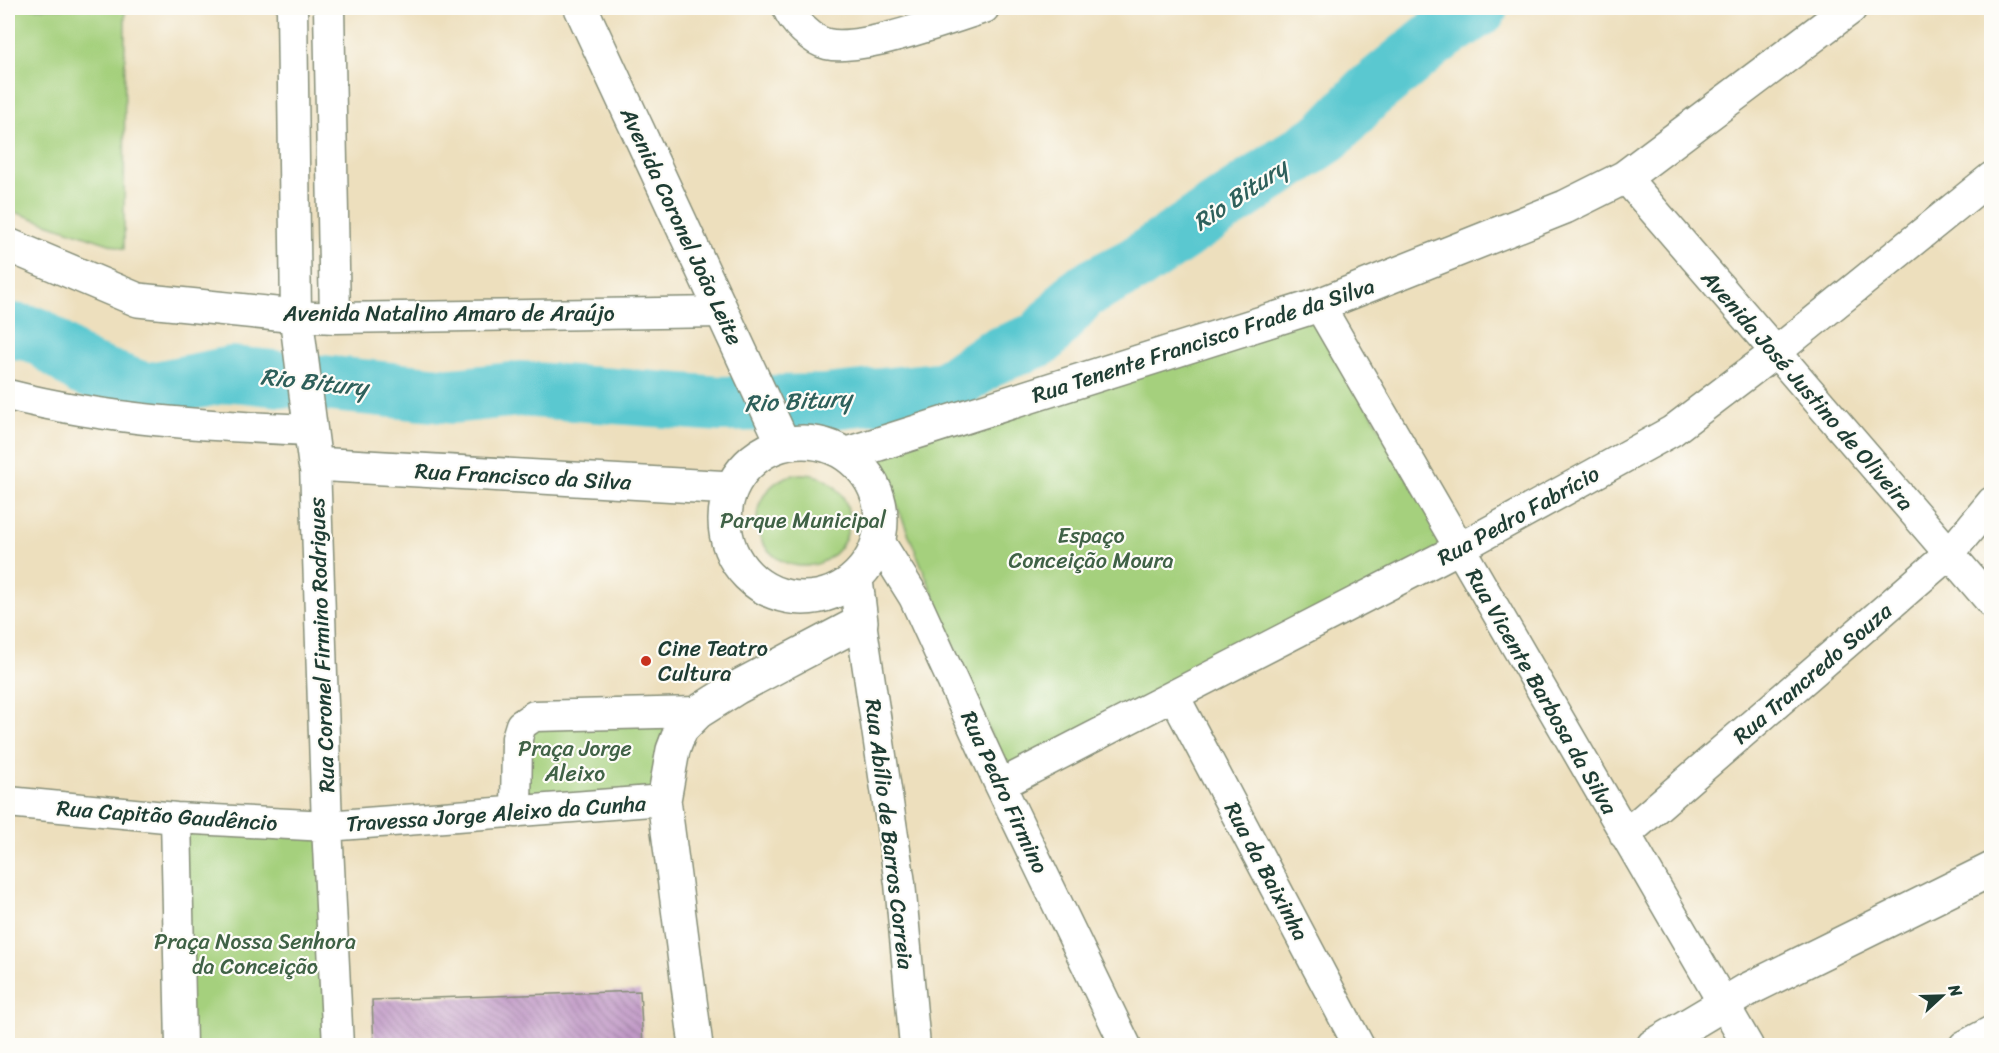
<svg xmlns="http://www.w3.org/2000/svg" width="1999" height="1053" font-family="Sriracha,sans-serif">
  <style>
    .green { fill: #a5d07d; stroke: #628658; stroke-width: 1.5 }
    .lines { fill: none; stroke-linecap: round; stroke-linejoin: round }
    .river { stroke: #5ac8d0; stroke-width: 56 }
    .building { fill: url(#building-back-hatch) }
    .street-casing { stroke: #868e78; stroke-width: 33 }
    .secondary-casing { stroke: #868e78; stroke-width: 36 }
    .street { stroke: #fff; stroke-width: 30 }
    .secondary { stroke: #fff; stroke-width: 33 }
    .poi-dot { fill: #c8321e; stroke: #fdfcf7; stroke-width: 2 }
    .labels { text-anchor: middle; stroke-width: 4.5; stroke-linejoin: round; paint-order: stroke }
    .street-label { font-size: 22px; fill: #1f3d34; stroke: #fdfcf7 }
    .park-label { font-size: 22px; fill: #406246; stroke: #fdfcf7 }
    .poi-label { font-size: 22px; fill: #1f3d34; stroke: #fdfcf7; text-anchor: start }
    .water-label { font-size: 24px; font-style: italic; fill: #2e605b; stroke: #fdfcf7 }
  </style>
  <defs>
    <pattern id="building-back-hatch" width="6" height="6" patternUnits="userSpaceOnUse" patternTransform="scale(1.5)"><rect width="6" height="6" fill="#be94c4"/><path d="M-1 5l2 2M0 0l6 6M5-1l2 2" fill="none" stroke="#9a7aa0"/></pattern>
  </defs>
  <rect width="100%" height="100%" fill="#fdfcf7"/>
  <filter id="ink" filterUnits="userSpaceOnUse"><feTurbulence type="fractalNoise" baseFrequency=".0167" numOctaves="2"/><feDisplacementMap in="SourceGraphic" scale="12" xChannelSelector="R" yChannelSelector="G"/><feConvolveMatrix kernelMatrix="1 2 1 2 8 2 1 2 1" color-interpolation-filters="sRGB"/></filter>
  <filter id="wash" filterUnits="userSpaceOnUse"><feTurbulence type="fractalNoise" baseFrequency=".008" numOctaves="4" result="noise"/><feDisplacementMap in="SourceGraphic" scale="24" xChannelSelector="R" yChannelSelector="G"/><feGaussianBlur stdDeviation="1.35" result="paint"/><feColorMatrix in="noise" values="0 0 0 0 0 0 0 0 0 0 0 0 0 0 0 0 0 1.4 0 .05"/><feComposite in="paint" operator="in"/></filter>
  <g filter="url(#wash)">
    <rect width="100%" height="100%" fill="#eddfbd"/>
    <path class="green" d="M8,8H125L124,249L8,210Z
      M1316,314L1446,546L1005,770L873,447Z
      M757 520a46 46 0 1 1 92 0a46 46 0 1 1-92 0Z
      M698,712L664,800L516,812L521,725Z
      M176,818L324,828L336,1045H181Z"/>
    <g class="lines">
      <path class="river" d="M8,330L37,335L83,368L146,391L232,374L452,396L520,389L721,404L825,402L946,389L991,358L1040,339L1082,292L1136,264L1327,136L1368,93L1434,39L1480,8"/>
    </g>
    <g id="blocks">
      <path class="building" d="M640,991L643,1046H374L372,1000Z"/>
    </g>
  </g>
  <g filter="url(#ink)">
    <use href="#blocks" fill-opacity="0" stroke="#868e78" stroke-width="1.5"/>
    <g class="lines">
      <defs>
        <path id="street" d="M292,8L296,316L335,318L722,312
          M329,8L335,318
          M788,8C792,21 813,41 827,44C862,52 948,19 984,8
          M1625,177L1992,603
          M1319,305L1748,1046
          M8,395C107,420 207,426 309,430
          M315,464L327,826L338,1046
          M879,541L914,597L1000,785L1126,1046
          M861,622L900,883L915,1046
          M1174,696L1359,1046
          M1000,785L1458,549L1672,431L1776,352L1992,177
          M8,802L176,818L327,826L664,800
          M516,812L517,738L521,725L534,716L698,712
          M176,818L181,1046
          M1625,835L1949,554L1992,502
          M1964,1046L1992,1031"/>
        <path id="secondary" d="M581,8L783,443
          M8,245L138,300L296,316L315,464L731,488
          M725 520a78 78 0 1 1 156 0a78 78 0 1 1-156 0Z
          M847,454L1319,305L1565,207L1625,177L1850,8
          M696,1046L664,800L673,750L681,729L698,712L736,688L861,622L856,580
          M1653,1046L1747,990L1992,869"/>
      </defs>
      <use href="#street" class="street-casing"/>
      <use href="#secondary" class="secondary-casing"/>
      <use href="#street" class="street"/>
      <use href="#secondary" class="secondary"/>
    </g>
  </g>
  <circle class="poi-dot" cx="646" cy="661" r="6"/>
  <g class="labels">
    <g class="street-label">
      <text transform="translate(682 226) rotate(65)" y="8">Avenida Coronel João Leite</text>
      <text x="449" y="321">Avenida Natalino Amaro de Araújo</text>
      <text transform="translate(1203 340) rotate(-18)" y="8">Rua Tenente Francisco Frade da Silva</text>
      <text transform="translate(1808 390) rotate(49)" y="8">Avenida José Justino de Oliveira</text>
      <text transform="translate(523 476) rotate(3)" y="8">Rua Francisco da Silva</text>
      <text transform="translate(1518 515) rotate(-29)" y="8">Rua Pedro Fabrício</text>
      <text transform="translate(321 645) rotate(-92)" y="8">Rua Coronel Firmino Rodrigues</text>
      <text transform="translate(1812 673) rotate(-41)" y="8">Rua Trancredo Souza</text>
      <text transform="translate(1542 691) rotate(60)" y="8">Rua Vicente Barbosa da Silva</text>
      <text transform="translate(1005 792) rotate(65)" y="8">Rua Pedro Firmino</text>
      <text transform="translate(496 813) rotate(-4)" y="8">Travessa Jorge Aleixo da Cunha</text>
      <text transform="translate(167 815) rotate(4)" y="8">Rua Capitão Gaudêncio</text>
      <text transform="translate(890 834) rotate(83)" y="8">Rua Abílio de Barros Correia</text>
      <text transform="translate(1267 871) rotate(62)" y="8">Rua da Baixinha</text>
    </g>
    <g class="park-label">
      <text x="803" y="528">Parque Municipal</text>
      <text x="1091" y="543">Espaço<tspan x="1091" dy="25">Conceição Moura</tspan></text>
      <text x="575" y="756">Praça Jorge<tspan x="575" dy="25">Aleixo</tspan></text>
      <text x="255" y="949">Praça Nossa Senhora<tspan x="255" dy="25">da Conceição</tspan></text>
    </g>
    <g class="poi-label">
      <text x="658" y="656">Cine Teatro<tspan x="658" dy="25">Cultura</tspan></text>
    </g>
    <g class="water-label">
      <text transform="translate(1240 195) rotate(-34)" y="8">Rio Bitury</text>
      <text transform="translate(314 382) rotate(6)" y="8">Rio Bitury</text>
      <text transform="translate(798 401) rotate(-3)" y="8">Rio Bitury</text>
    </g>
  </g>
  <rect width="1999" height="1053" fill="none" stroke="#fdfcf7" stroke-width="30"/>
  <g transform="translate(1942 996) rotate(68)" stroke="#fdfcf7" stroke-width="4.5" paint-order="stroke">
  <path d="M0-4.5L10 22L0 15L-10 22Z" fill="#1f3d34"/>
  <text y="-9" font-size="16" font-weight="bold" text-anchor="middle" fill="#1f3d34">N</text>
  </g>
</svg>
